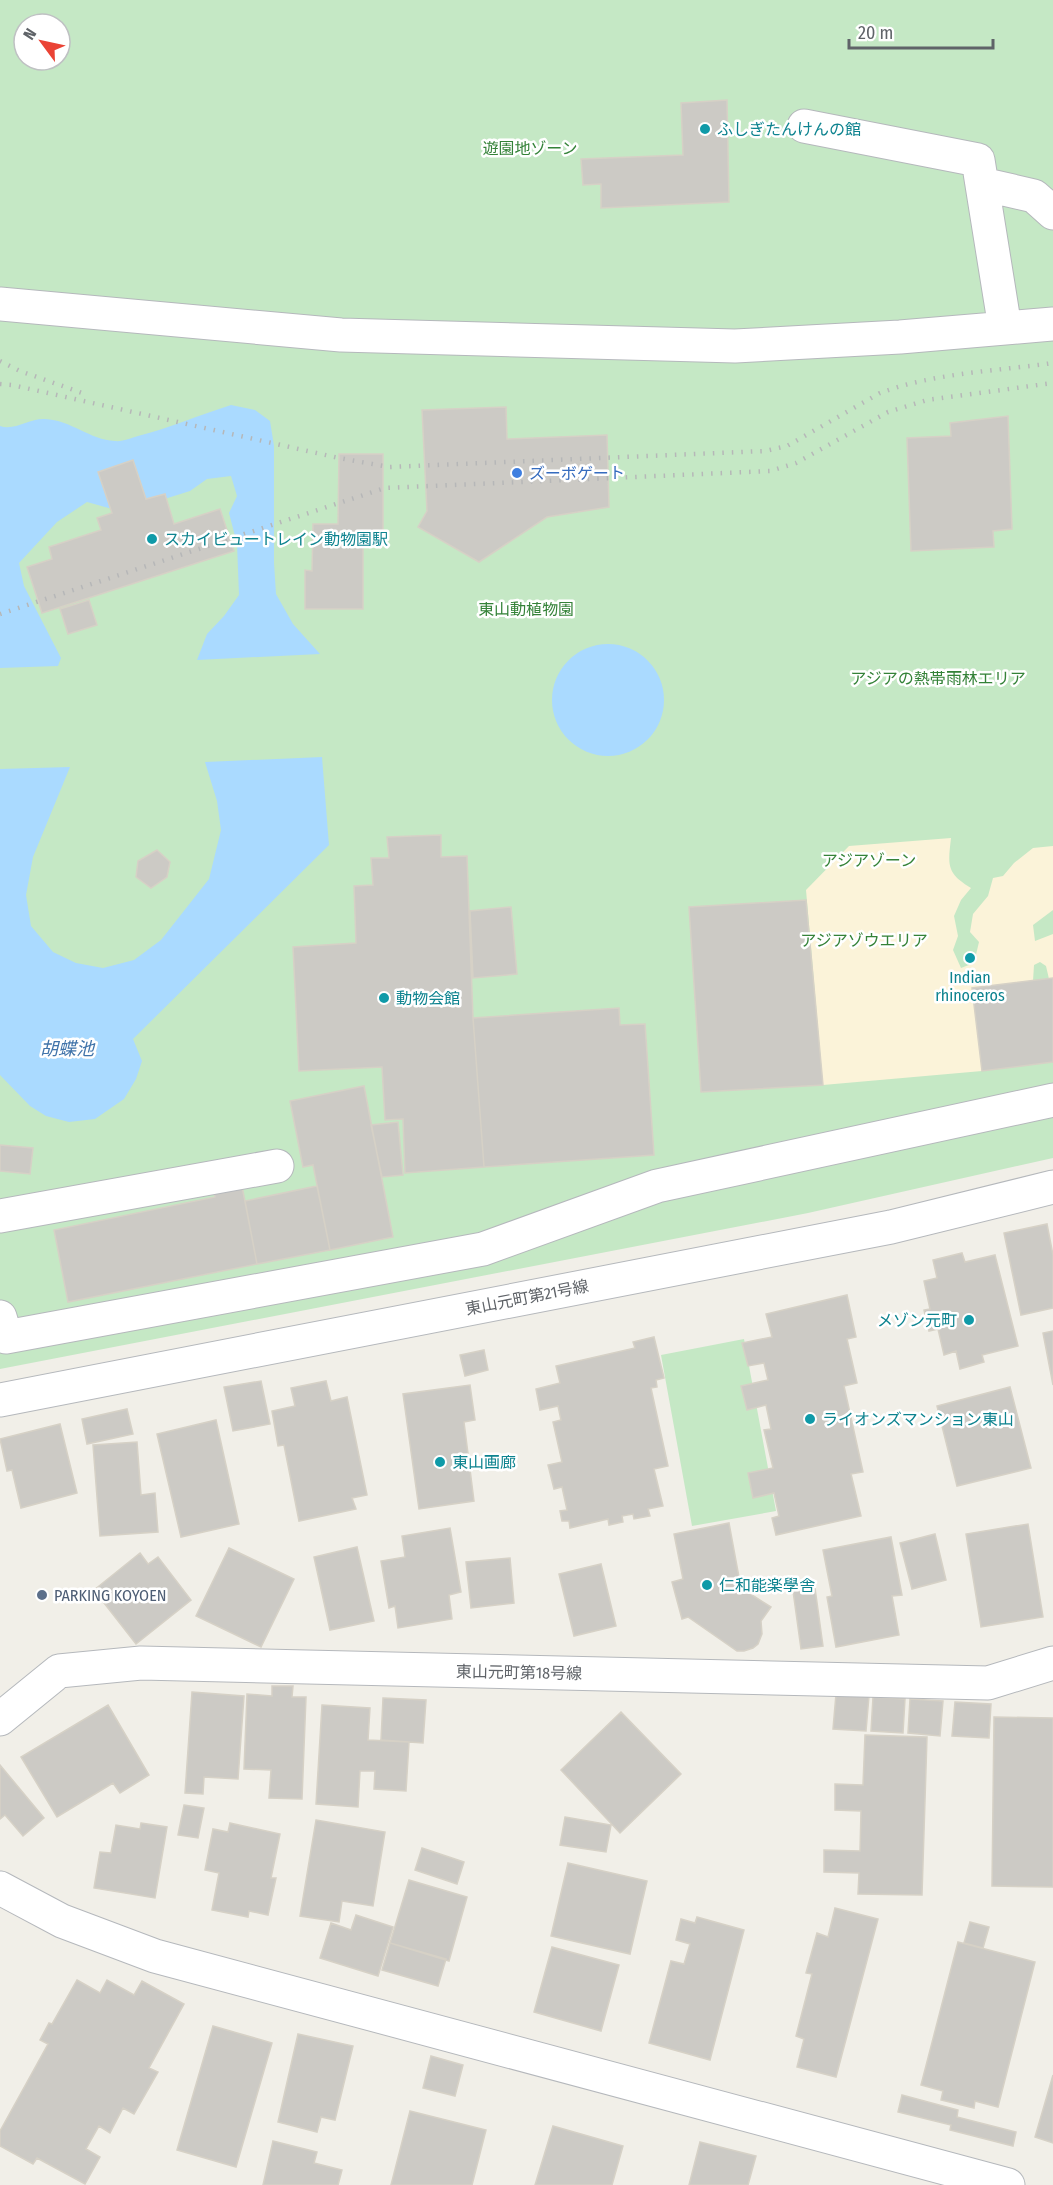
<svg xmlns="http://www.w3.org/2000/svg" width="1053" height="2185" font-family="'Fira Sans Condensed','Noto Sans JP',sans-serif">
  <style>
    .green { fill: #c5e8c5; fill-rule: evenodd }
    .sand { fill: #fbf3d9 }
    .water { fill: #aadaff }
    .building { fill: #cccac5; stroke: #d6d1c6; stroke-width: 1.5 }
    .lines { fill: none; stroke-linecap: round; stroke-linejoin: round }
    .minor-casing { stroke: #b5b8bc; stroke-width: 35 }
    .minor { stroke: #fff; stroke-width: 33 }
    .rail { stroke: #b6b7b8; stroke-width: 4.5; stroke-dasharray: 1.5 8; stroke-linecap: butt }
    .culture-dot { fill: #0f9aa8; stroke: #fff; stroke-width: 2 }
    .shop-dot { fill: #3f7fe0; stroke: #fff; stroke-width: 2 }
    .service-dot { fill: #5c6f8a; stroke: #fff; stroke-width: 2 }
    .labels { text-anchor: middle; stroke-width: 5; stroke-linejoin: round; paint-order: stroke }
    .culture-label { font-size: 16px; fill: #0d838f; stroke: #fff; text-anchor: start }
    .park-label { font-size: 16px; fill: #348238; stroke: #fff }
    .shop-label { font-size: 16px; fill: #366cbe; stroke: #fff; text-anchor: start }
    .street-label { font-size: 16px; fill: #5f6368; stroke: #fff }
    .service-label { font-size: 16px; fill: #4e5e75; stroke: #fff; text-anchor: start }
    .water-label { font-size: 18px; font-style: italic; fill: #4174aa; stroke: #fff }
  </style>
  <rect width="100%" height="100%" fill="#f1efe8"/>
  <path class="green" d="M0,0H1053V1158L808,1213L0,1369ZM24,24H60V60H24Z
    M744,1339L776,1511L692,1526L661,1355Z"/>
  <path class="sand" d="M951,838C948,865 946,873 971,888L961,900L954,916L958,936L953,950L961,968L974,963L979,942L970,932L973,914L988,896L993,878L1003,876L1014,863L1033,848L1053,846V910L1033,925L1035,941L1053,934V978L1049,979L1046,966L1040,962L1034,965L1033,981L972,988L982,1071L823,1085L806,890L849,846Z"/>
  <path class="water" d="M231,405L255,410L270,421L274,446V563L276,594L293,624L320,654L197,660L207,634L224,616L239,595L237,544L229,513L237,496L231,476L207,479L190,491L123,512L87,502L57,522L19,563L24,586L61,658L58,666L0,668V426C15,431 30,418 45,419C71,420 90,440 115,441C122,442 131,438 138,436C170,428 199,415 231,405Z
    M552 700a56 56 0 1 1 112 0a56 56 0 1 1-112 0Z
    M322,757L329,845L133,1039L142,1061L136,1079L124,1099L95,1119L69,1122L46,1116L30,1106L0,1075V769L70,767L33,857L26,895L31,926L53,952L76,963L103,968L134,960L161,940L209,879L221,830L217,801L205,762Z"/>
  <path class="building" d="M727,100L729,202L601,208V184L583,185L581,159L683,155L681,103Z
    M506,407L507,439L607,435L609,507L547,517L479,562L418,527L427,511L422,410Z
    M1008,416L1012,529L993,531L994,547L911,551L907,438L951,436L950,423Z
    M339,454H383V533H363V609H305V570L312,571L313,524H338Z
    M133,460L146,499L165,494L174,524L220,509L234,551L42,613L27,567L52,559L49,547L101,530L97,518L112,513L98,472Z
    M89,600L97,625L68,634L60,609Z
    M441,835V857L467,856L473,1018L484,1167L405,1173L403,1119L385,1120L382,1067L299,1071L293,947L356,943L354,886L373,885L371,858H389L387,837Z
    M157,850L170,862L167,877L151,888L136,877L138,861Z
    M806,900L823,1085L701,1092L689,907Z
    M511,907L517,974L473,978L470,911Z
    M1053,978V1062L982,1071L972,988Z
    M619,1008L620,1025L645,1024L654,1155L484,1167L473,1018Z
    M364,1086L393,1237L330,1250L313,1165L303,1167L290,1101Z
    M398,1122L403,1175L382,1177L371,1125Z
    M0,1145L33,1148L30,1174L0,1171Z
    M241,1181L257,1264L68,1302L54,1230L215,1197L213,1187Z
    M317,1186L330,1250L257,1264L245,1201Z
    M1047,1224L1053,1255V1308L1021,1315L1004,1233Z
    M962,1253L965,1262L995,1255L1018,1346L982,1355L984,1362L960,1369L956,1351L944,1355L938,1329L929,1331L924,1310L930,1309L924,1281L937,1278L933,1260Z
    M847,1295L856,1337L847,1339L857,1383L844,1386L863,1472L851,1474L861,1516L776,1535L772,1518L779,1516L774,1493L753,1498L748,1473L773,1468L764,1430L771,1429L766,1405L747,1410L741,1386L768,1380L764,1363L748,1366L742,1343L772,1337L766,1314Z
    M1053,1331V1385L1043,1333Z
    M654,1337L664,1378L656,1380L657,1387L651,1388L668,1466L654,1469L663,1506L648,1509L650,1516L634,1519L633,1514L622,1516L623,1522L609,1525L608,1519L570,1528L569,1521H562L560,1511L567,1510L562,1487L554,1489L548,1465L562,1462L553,1422L561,1420L558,1406L540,1410L536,1389L560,1383L556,1366L635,1348L633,1342Z
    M484,1350L488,1370L465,1376L460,1355Z
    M261,1381L270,1424L233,1431L224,1387Z
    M326,1381L331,1401L347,1397L367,1495L352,1498L356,1509L299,1521L284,1445L278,1446L272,1411L295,1406L291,1388Z
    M470,1385L475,1420L464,1422L474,1501L419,1509L403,1394Z
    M1010,1387L1031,1468L957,1486L937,1406Z
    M127,1409L133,1434L87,1444L82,1419Z
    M216,1420L239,1524L181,1537L157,1434Z
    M60,1424L77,1493L21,1508L12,1470L7,1471L0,1439Z
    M137,1442L141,1495L155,1493L158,1532L100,1536L93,1445Z
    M729,1523L741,1588L771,1607L761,1621L762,1634L758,1644L753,1648L744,1651H737L688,1617L682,1619L672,1582L683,1579L674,1534Z
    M1028,1524L1043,1617L981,1627L966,1534Z
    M450,1528L461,1592L449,1595L452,1619L398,1628L395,1606L389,1608L381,1561L405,1557L402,1536Z
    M935,1534L946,1580L912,1589L900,1543Z
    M891,1537L902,1595L892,1596L899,1635L836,1647L827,1597L832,1596L823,1550Z
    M357,1547L374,1621L330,1630L314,1557Z
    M229,1548L294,1579L261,1647L196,1616Z
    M140,1553L148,1564L158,1557L191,1600L136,1644L94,1590Z
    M510,1558L514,1603L471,1608L466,1562Z
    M601,1564L616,1626L574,1636L559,1574Z
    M815,1588L823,1646L801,1649L793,1591Z
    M272,1686H293L292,1697H306L302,1799L269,1798L271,1770L244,1769L247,1694L272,1696Z
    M192,1692L244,1696L238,1779L204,1777L203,1794L185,1793Z
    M836,1694L869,1696L866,1731L833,1729Z
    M873,1697L905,1699L903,1733L871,1731Z
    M383,1698L426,1700L423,1743L381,1740Z
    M910,1699L943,1701L940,1736L908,1733Z
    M955,1702L991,1704L989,1738L952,1736Z
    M108,1705L149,1775L120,1793L113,1783L57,1817L21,1757Z
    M322,1705L370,1708L368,1740L409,1742L406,1791L374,1789L375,1771H360L358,1807L316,1804Z
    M621,1712L681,1774L620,1833L561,1770Z
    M994,1717L1053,1718V1887L992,1886Z
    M865,1735L927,1737L922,1895L858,1894L859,1873L824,1872V1850L860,1851L861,1811L835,1810V1784L863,1785Z
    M0,1765L44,1818L23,1836L5,1815L0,1819Z
    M184,1805L204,1808L198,1838L178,1835Z
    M565,1817L611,1825L606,1852L560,1845Z
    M316,1820L385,1832L373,1906L342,1901L339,1922L300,1916Z
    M141,1823L167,1827L155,1898L94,1888L100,1852L111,1853L116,1825L140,1829Z
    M230,1823L280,1834L271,1878H276L268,1915L249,1911L248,1917L212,1910L219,1873L205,1870L213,1829L228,1832Z
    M422,1848L464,1862L457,1884L415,1870Z
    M568,1863L647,1881L630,1954L551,1936Z
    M409,1880L467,1897L449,1961L390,1943Z
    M835,1908L878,1919L836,2077L797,2067L804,2039L796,2036L812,1974L806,1973L817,1933L828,1937Z
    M356,1915L393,1927L378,1976L320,1958L331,1923L351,1930Z
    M697,1917L744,1930L710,2060L649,2043L671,1961L684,1964L690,1944L676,1940L681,1919L695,1923Z
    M970,1922L989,1927L983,1948L964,1943Z
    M958,1942L1035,1962L998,2107L975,2101L974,2108L941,2100L943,2091L921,2085Z
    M390,1943L446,1959L438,1986L382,1970Z
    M552,1947L619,1965L601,2031L534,2012Z
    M77,1980L100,1993L107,1980L134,1995L142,1981L184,2004L149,2068L158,2072L134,2114L123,2108L110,2133L99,2126L86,2149L100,2157L85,2184L37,2158L33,2164L0,2146V2131L48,2044L40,2040L49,2023L52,2024Z
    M213,2026L272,2043L236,2167L177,2150Z
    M298,2034L353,2046L335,2120L321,2117L317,2132L278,2122Z
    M431,2056L463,2065L455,2096L423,2088Z
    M1053,2075V2143L1035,2137Z
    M902,2095L958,2110L957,2117L1016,2132L1013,2146L950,2130L951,2125L898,2112Z
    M410,2111L486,2130L472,2185H391Z
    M553,2126L623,2146L612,2185H535Z
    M273,2141L317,2152L314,2163L342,2170L338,2185H263Z
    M700,2142L756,2156L748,2185H689Z"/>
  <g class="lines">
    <defs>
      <path id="minor" d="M804,126L978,160L1005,328
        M982,184L1034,196L1053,213
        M0,304L341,335L735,346L900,337L1053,324
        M0,1216L277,1166
        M0,1317L6,1337L483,1249L657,1186L1053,1100
        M0,1400L891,1227L1053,1187
        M0,1719L59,1671L141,1663L988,1683L1053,1663
        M0,1888L62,1921L155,1956L1008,2185"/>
    </defs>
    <use href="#minor" class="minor-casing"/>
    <use href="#minor" class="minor"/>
    <path class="rail" d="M0,361L20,371L85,394
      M0,384L12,385L339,458L389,467L765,451L787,446L880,393C933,373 997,371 1053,363
      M0,614L385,488L770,471L796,463L888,412L927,400L1053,383"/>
  </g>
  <g class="culture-dot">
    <circle cx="705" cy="129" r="6"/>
    <circle cx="152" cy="539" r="6"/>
    <circle cx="970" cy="958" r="6"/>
    <circle cx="384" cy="998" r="6"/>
    <circle cx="969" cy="1320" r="6"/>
    <circle cx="810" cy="1419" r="6"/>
    <circle cx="440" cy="1462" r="6"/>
    <circle cx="707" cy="1585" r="6"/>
  </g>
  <circle class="shop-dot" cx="517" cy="473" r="6"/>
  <circle class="service-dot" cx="42" cy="1595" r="6"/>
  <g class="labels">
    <g class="culture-label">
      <text x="717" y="135">ふしぎたんけんの館</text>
      <text x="164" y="545">スカイビュートレイン動物園駅</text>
      <text x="970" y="983" text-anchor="middle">Indian<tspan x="970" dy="18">rhinoceros</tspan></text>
      <text x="396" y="1004">動物会館</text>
      <text x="957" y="1326" text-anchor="end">メゾン元町</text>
      <text x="822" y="1425">ライオンズマンション東山</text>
      <text x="452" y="1468">東山画廊</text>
      <text x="719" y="1591">仁和能楽學舎</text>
    </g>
    <g class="park-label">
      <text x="530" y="154">遊園地ゾーン</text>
      <text x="526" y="615">東山動植物園</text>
      <text x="938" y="684">アジアの熱帯雨林エリア</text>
      <text x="869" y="866">アジアゾーン</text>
      <text x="864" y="946">アジアゾウエリア</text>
    </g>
    <g class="shop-label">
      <text x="529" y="479">ズーボゲート</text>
    </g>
    <g class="street-label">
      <text transform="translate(527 1297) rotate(-11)" y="6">東山元町第21号線</text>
      <text transform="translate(519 1672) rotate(1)" y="6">東山元町第18号線</text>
    </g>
    <g class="service-label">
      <text x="54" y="1601">PARKING KOYOEN</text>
    </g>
    <g class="water-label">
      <text x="67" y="1055">胡蝶池</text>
    </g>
  </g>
  <g transform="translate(42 42) rotate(303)"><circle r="28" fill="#ffffff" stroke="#bfc1c3" stroke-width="1.5"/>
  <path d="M0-4.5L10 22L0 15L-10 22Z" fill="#ea4335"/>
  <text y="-9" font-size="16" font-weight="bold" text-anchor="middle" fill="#5f6368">N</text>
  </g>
  <path d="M849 39v9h144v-9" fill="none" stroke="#5f6368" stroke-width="3"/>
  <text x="858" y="39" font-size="18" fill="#5f6368" stroke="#ffffff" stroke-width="4.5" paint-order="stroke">20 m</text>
</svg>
